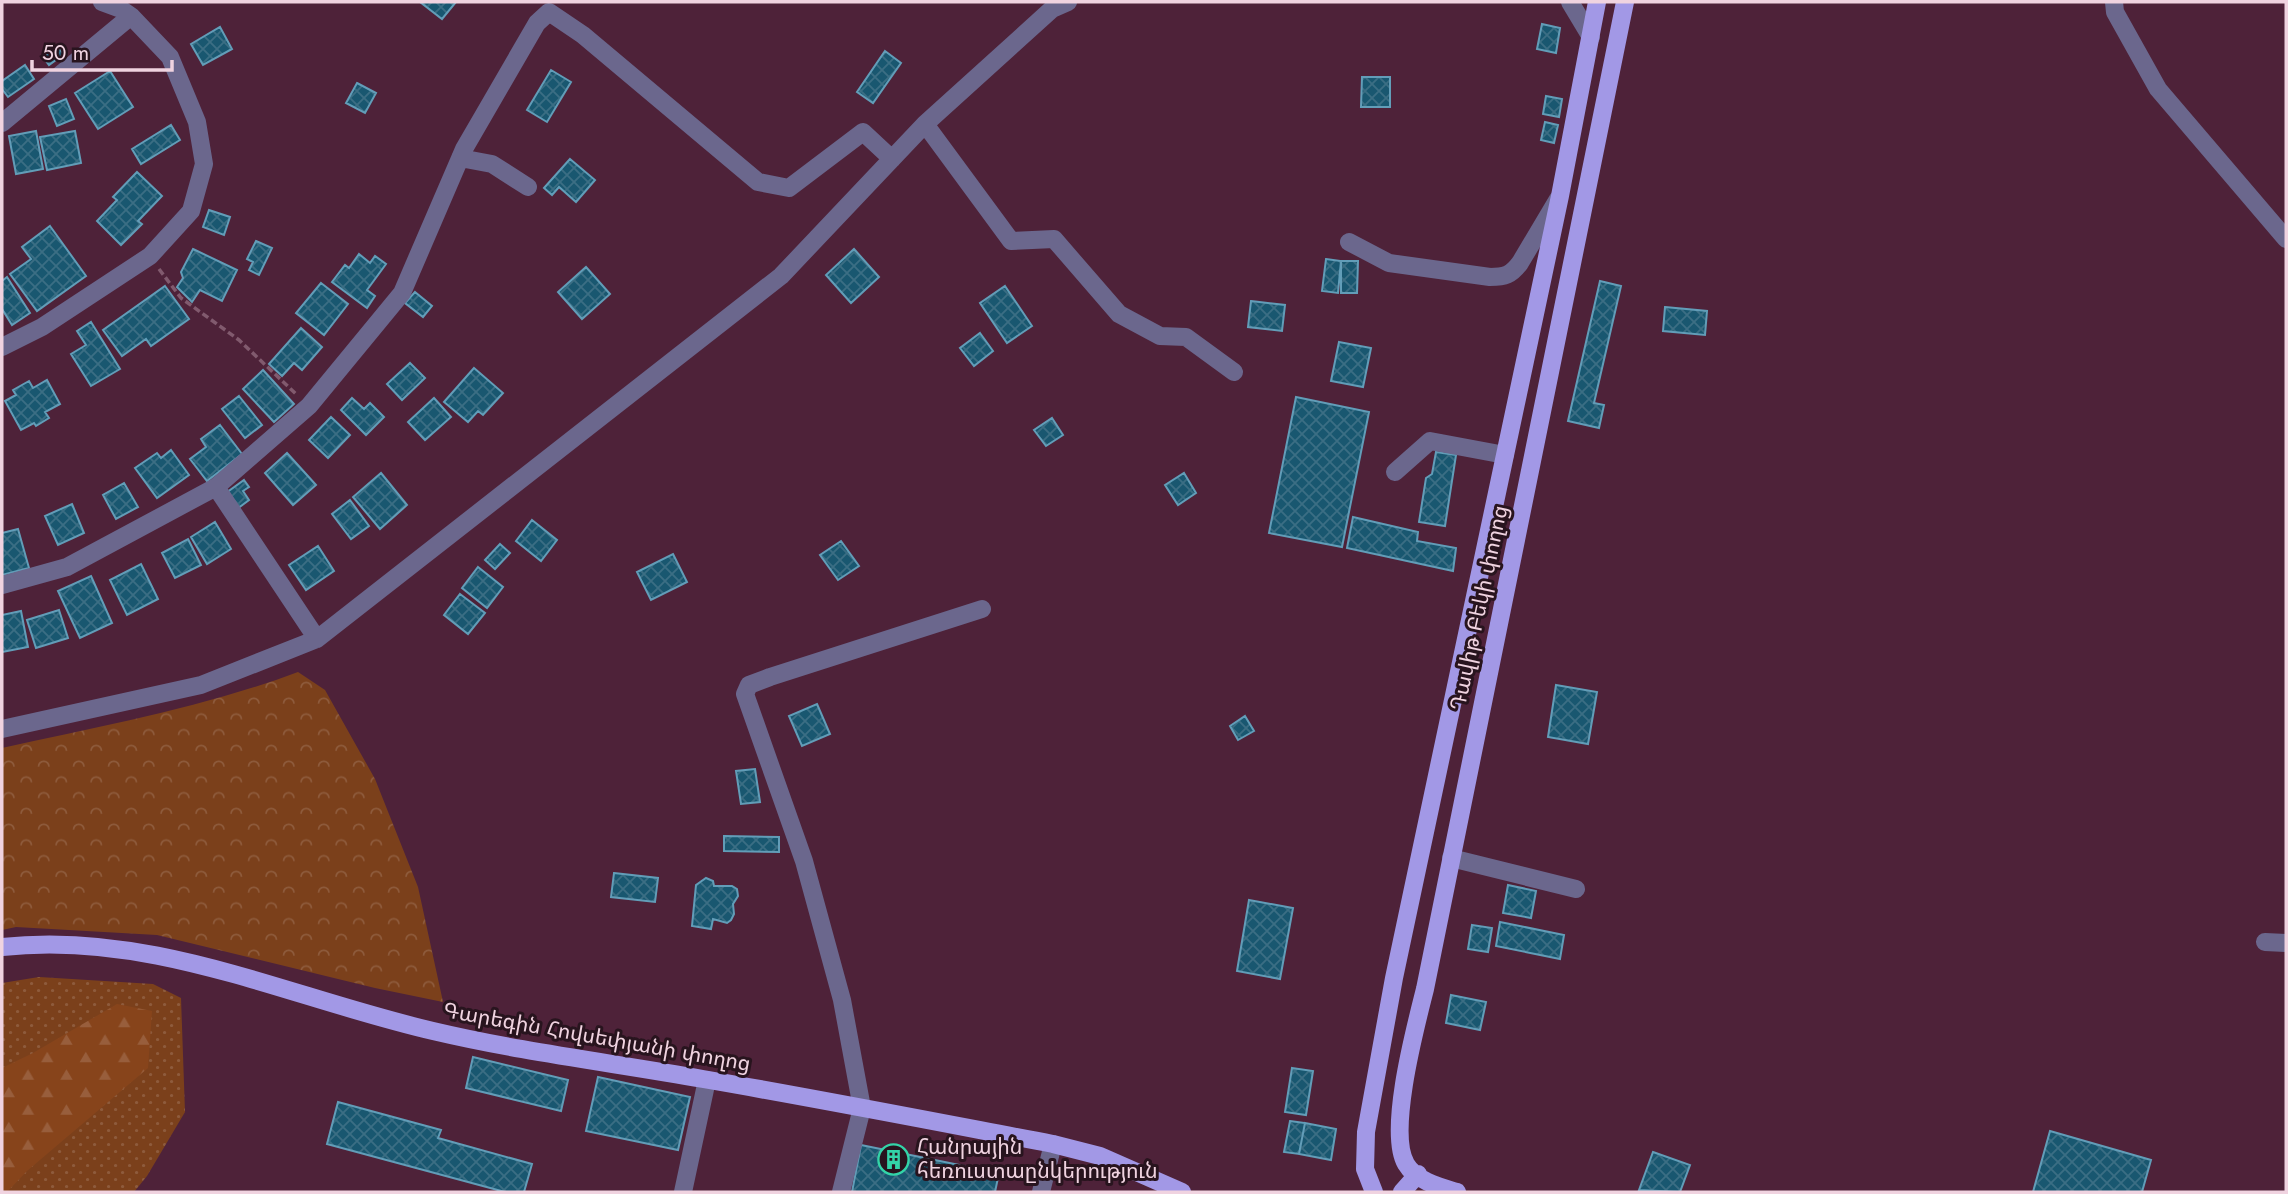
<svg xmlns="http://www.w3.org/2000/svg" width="2288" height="1194" font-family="Jost,'Noto Sans Armenian',sans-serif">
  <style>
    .grass { fill: url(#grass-dots) }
    .forest { fill: url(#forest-firs) }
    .park { fill: url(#park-crowns) }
    .building { fill: url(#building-cross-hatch); stroke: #629db8; stroke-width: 2 }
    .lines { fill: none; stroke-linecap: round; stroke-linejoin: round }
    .path { stroke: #815a6e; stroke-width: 3.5; stroke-dasharray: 7 3.5; stroke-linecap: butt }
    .minor { stroke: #6b678d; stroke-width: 18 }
    .major { stroke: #a298e6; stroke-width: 18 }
    .labels { text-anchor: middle; stroke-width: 6; stroke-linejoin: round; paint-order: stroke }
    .street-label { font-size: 21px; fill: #f0d3e0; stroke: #28141e }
    .poi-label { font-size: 21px; fill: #f0d3e0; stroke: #28141e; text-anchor: start }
  </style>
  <defs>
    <pattern id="grass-dots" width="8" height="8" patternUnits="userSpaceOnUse" patternTransform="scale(1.75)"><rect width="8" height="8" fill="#7b401b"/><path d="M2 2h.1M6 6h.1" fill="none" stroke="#8e5b3c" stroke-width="1.8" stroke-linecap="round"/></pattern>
    <pattern id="forest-firs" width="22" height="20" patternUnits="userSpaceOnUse" patternTransform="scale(1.75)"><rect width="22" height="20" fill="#87441b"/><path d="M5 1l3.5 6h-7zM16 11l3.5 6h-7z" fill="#985e3c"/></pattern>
    <pattern id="park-crowns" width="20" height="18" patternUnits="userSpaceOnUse" patternTransform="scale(1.75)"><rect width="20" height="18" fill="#7b401b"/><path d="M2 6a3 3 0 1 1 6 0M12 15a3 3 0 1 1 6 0" fill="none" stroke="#8e5b3c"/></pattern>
    <pattern id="building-cross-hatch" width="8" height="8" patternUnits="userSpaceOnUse" patternTransform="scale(1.75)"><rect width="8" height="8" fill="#195770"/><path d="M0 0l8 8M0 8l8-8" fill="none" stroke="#3b6e84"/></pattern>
  </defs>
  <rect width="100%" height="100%" fill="#4e2239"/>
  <path class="grass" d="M39,977L153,984L181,998L185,1112L147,1176L134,1192H2V983Z"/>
  <path class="forest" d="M117,1004L152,1011L148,1068L27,1171L7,1192H2V1068L33,1053Z"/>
  <path class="park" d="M298,672L325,690L375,779L418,887L443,1002L375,988L157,935L16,927L2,930V748C101,726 202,708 298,672Z"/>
  <path class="building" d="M420,2H456L442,19Z
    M1542,24L1560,28L1556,53L1537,49Z
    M220,27L232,49L203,65L191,44Z
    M57,46L64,54L49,65L43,57Z
    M885,51L901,63L873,103L857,92Z
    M25,65L34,79L8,97L2,89V81Z
    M551,70L571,82L547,122L527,110Z
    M110,71L133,107L98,129L75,93Z
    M1362,77H1390V107H1361Z
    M357,83L376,93L365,113L346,103Z
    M1546,96L1562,99L1559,117L1543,114Z
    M66,99L74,119L57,126L49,106Z
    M1545,122L1558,125L1554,143L1541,140Z
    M171,125L180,140L141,164L132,149Z
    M36,131L43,169L16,174L9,136Z
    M75,131L81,163L47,170L40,137Z
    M570,159L595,180L576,202L559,187L552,195L544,188Z
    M137,172L162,196L138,221L142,224L121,245L97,221L117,200L113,197Z
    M209,210L230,217L224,235L203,227Z
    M50,226L86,276L37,311L10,274L31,259L22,247Z
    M256,241L272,248L259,275L249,270L253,262L247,259Z
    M193,249L237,270L222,301L200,290L192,302L177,287L183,278L181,272Z
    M854,249L879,277L851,303L826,275Z
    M359,254L370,263L375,256L386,264L367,290L375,296L367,308L332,282L345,265L349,268Z
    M1326,259L1341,261L1338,293L1322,291Z
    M1341,261H1358L1357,293H1341Z
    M586,267L610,294L582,319L558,292Z
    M7,277L30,313L12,325L2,309V281Z
    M1600,281L1621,286L1594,403L1604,405L1599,428L1568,421Z
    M321,283L348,304L324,335L296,313Z
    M165,286L189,319L151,346L146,339L122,356L103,330Z
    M1005,286L1032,326L1007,343L980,303Z
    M415,292L432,306L423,317L405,303Z
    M1251,301L1285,305L1282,331L1248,327Z
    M1665,307L1707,311L1705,335L1663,331Z
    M91,322L120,369L91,386L71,354L86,345L77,331Z
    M301,328L322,347L302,370L294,363L282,376L269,364Z
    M980,333L993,351L974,366L960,348Z
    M1339,342L1371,348L1363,387L1331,381Z
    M410,363L425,378L402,400L387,384Z
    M474,368L503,393L483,415L478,411L468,422L444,402Z
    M263,370L294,404L274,422L243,389Z
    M47,380L60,404L45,412L49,418L36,426L34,423L21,430L5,401L16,395L13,390L29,381L33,388Z
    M239,396L262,425L245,438L222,409Z
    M1296,397L1369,412L1342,547L1269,533Z
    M352,398L364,409L370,403L384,417L366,435L341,410Z
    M434,398L451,417L425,440L408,422Z
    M331,417L350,435L328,458L309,440Z
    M1052,418L1063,435L1046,446L1034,430Z
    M220,425L242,454L207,481L190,459L206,447L201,439Z
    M171,450L189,475L157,498L135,468L157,453L161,458Z
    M1436,452L1456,455L1445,526L1419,522L1426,478L1432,474Z
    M287,453L316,485L293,505L265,473Z
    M381,473L407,505L380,529L353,497Z
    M1184,473L1196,493L1178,505L1165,485Z
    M244,480L249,487L243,491L249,500L237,509L226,493Z
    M124,483L138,507L116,519L103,495Z
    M350,500L369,526L351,539L332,514Z
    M72,504L84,533L58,545L45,516Z
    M1353,517L1418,532L1417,541L1456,548L1453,571L1347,548Z
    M532,520L557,540L541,561L516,541Z
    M215,522L231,549L207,564L191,537Z
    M18,529L29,568L2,575V533Z
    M188,539L201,565L175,578L162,553Z
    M841,541L859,566L838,580L820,555Z
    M500,544L510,553L495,569L485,560Z
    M318,546L334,571L306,590L289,565Z
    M673,554L687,582L651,600L637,572Z
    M141,564L158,599L127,615L110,580Z
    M478,567L503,587L487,608L462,588Z
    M91,576L112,623L80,638L58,591Z
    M460,594L485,613L468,634L444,615Z
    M59,610L68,638L36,648L27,620Z
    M21,611L28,647L2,652V615Z
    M1556,685L1597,692L1588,744L1548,737Z
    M817,704L830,734L802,746L789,716Z
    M1245,716L1254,731L1238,740L1230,726Z
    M755,769L760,802L741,804L736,771Z
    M724,836L779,837V852L724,851Z
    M614,873L658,878L655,902L611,897Z
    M706,878L713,881L714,886H732L737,889L738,896L733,904L734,914L731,920L727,923L713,919L711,929L692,926L696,885Z
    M1508,885L1536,891L1531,918L1503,913Z
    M1249,900L1293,908L1280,979L1237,971Z
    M1500,922L1564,935L1560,959L1496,946Z
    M1472,925L1492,928L1488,952L1468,949Z
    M1451,995L1486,1002L1480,1030L1446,1023Z
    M473,1057L568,1080L561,1111L466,1088Z
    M1292,1068L1313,1071L1306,1115L1285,1112Z
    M598,1077L690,1097L678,1150L586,1131Z
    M338,1102L441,1130L438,1138L532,1164L524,1192H505L327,1144Z
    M1290,1121L1305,1123L1299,1154L1284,1152Z
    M1305,1123L1336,1129L1331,1160L1299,1154Z
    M2050,1131L2151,1160L2142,1192H2033Z
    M861,1145L999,1173L995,1192H852Z
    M861,1145L999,1173L995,1192H852Z
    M1653,1152L1690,1165L1680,1192L1639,1190Z"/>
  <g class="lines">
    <path class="path" d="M159,269L181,298L239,340L297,395"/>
    <path class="minor" d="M1570,2L1591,37
      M2114,2L2115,12L2158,89L2286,239
      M2,123L131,16
      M925,124L1011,241L1054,239L1119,314L1160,336L1186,337L1234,372
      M460,158L492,164L528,187
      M1349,242L1389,263L1490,277C1505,277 1511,275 1520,263L1558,199
      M2,347L42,327L150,256L191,211L204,164L197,122L170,57L131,16L121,9L102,2
      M1395,472L1430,441L1505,455
      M216,487L317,639
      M2,585L67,567L216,487L309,406L402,293L464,149L537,23L549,12L583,35L758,182L789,188L863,132L892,159
      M2,729L201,685L317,639L781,276L925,124L1052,9L1068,2
      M1451,858L1576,889
      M2265,942L2286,943
      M683,1192L707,1080
      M841,1192L862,1108L842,1000L804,861L745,694L749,685L770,677L982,609
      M1041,1192L1053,1144"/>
    <path class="major" d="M2,947C151,930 290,998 433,1031C522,1052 613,1063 703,1079C820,1099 937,1122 1053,1144L1100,1156L1182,1192
      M1374,1192L1365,1169L1366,1132L1394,978L1560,196L1597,2
      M1402,1192L1418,1174
      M1457,1192C1440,1187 1416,1181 1406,1164C1387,1132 1416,1025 1425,989L1625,2"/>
  </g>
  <defs>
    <symbol id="building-ring" viewBox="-11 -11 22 22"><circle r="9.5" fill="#28141e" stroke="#33d4a8" stroke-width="1.5"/><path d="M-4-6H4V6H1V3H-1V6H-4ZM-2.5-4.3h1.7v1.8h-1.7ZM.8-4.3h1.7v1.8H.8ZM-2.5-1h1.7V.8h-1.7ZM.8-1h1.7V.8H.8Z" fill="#33d4a8"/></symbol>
  </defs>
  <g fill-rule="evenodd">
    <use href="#building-ring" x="876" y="1142" width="35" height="35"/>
  </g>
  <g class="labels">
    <g class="street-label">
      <text transform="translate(1479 608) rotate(-78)" y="7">Դավիթ Բեկի փողոց</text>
      <text transform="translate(597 1037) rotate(10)" y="7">Գարեգին Հովսեփյանի փողոց</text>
    </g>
    <g class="poi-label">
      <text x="917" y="1154">Հանրային<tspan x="917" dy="24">հեռուստաընկերություն</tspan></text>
    </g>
  </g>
  <rect width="2288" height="1194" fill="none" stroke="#f0d3e0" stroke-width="7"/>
  <path d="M32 60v10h140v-10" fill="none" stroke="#f0d3e0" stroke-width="3.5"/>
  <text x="42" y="60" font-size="21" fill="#f0d3e0" stroke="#28141e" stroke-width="5" paint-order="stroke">50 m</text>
</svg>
